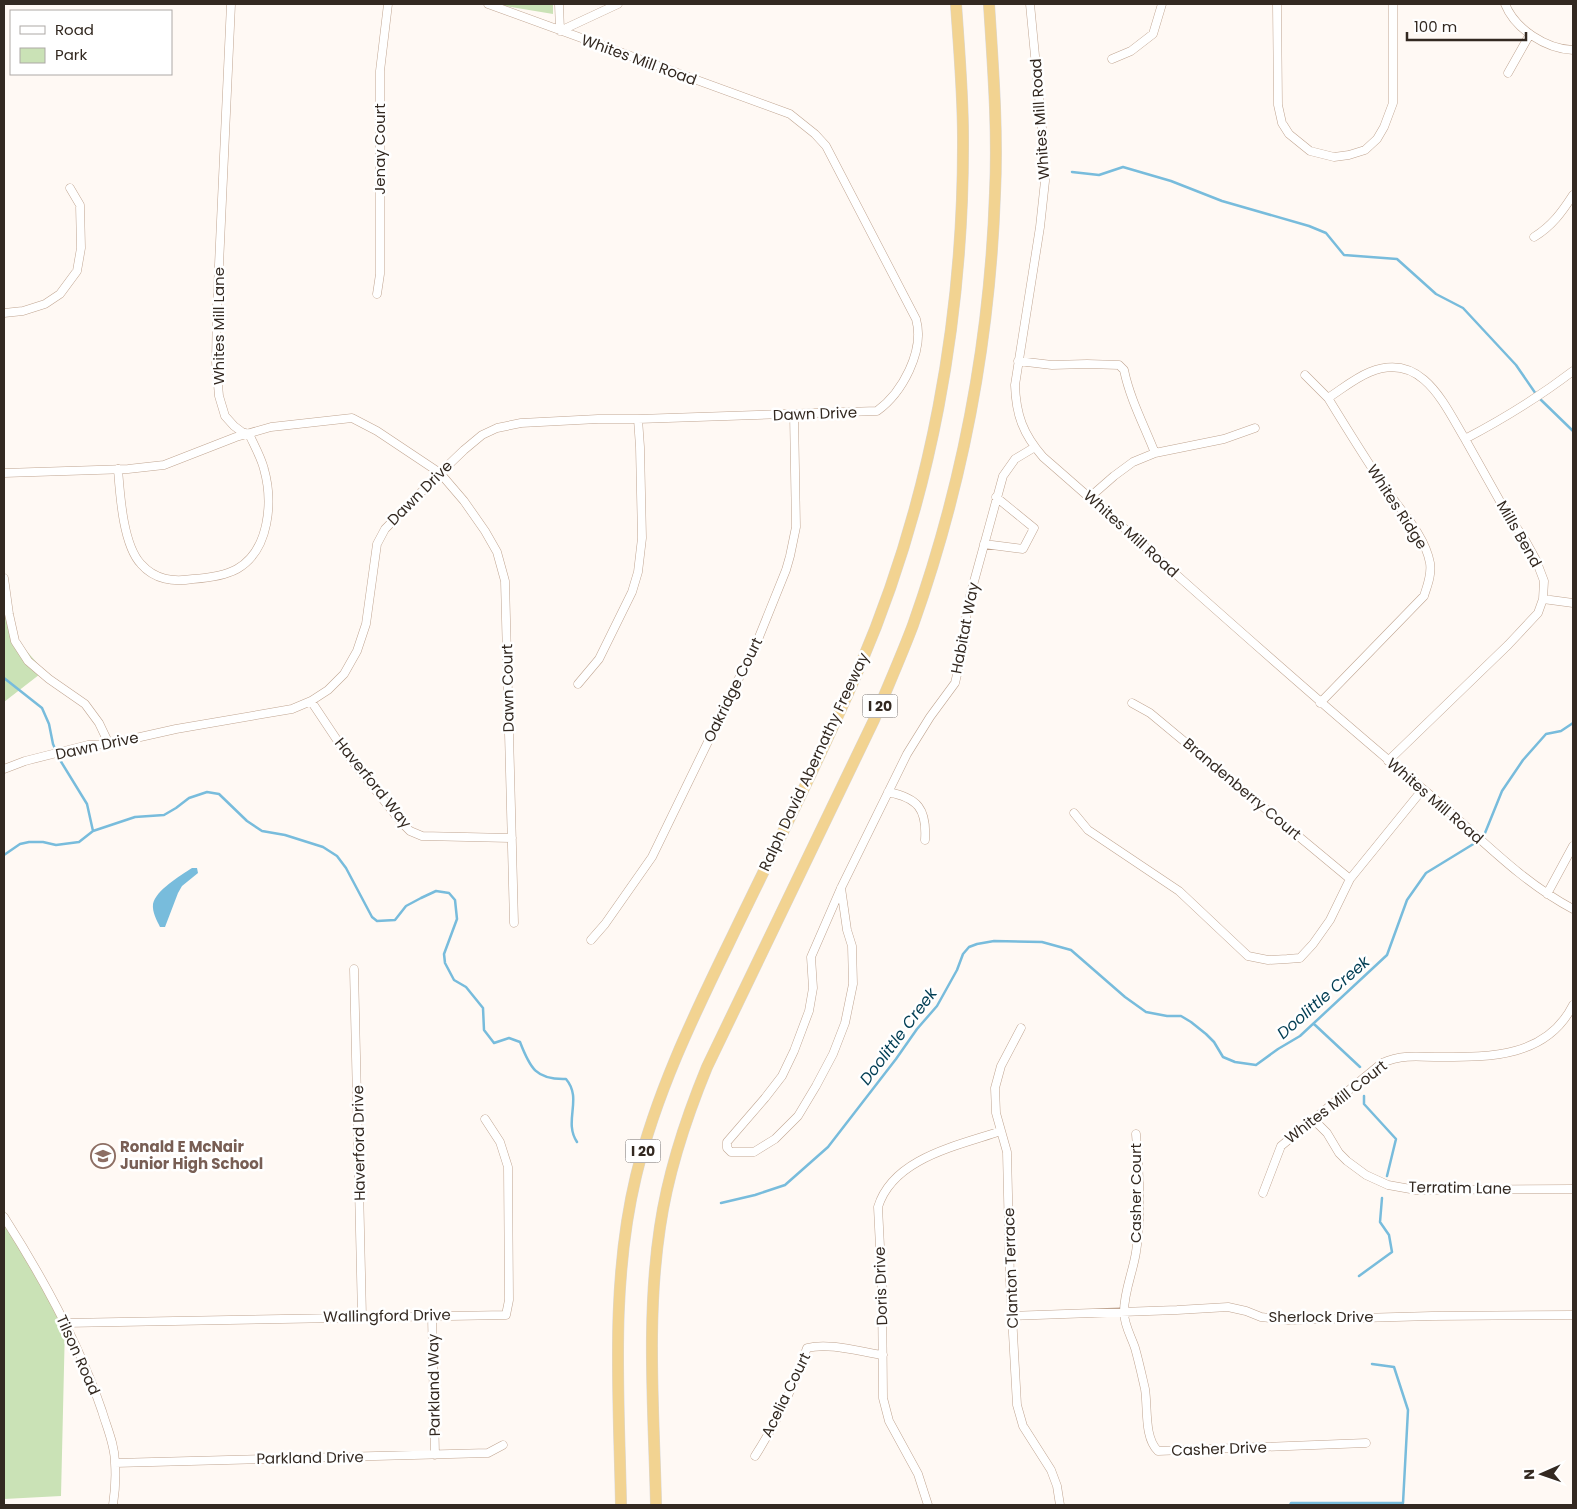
<svg xmlns="http://www.w3.org/2000/svg" width="1577" height="1509" font-family="Poppins,sans-serif">
  <style>
    .green { fill: #cae2b6 }
    .water { fill: #78bcdc }
    .lines { fill: none; stroke-linecap: round; stroke-linejoin: round }
    .stream { stroke: #78bcdc; stroke-width: 2.5 }
    .minor-casing { stroke: #c0a591; stroke-width: 9 }
    .highway-casing { stroke: #dad8d7; stroke-width: 12 }
    .minor { stroke: #fff; stroke-width: 8 }
    .highway { stroke: #f2d391; stroke-width: 11 }
    .labels { text-anchor: middle; stroke-width: 5; stroke-linejoin: round; paint-order: stroke }
    .shield { fill: #fff; stroke: #706964; stroke-width: 1 }
    .shield-label { font-size: 14px; font-weight: bold; fill: #332921 }
    .street-label { font-size: 15px; fill: #332921; stroke: #fff }
    .education-label { font-size: 15px; font-weight: bold; fill: #785e54; stroke: #fff; text-anchor: start }
    .water-label { font-size: 16px; font-style: italic; fill: #003d53; stroke: #fff }
  </style>
  <rect width="100%" height="100%" fill="#fff9f4"/>
  <path class="green" d="M493,4H553V14Z
    M4,587L10,632L44,671L4,702Z
    M4,1210L38,1269L65,1325L61,1496L4,1499Z"/>
  <path class="water" d="M192,868H197L198,873L182,886L178,893L165,927H160C157,921 152,912 153,904C156,890 180,876 192,868Z"/>
  <g class="lines">
    <path class="stream" d="M1072,172L1099,175L1123,167L1171,181L1222,201L1309,226L1326,233L1344,255L1397,259L1436,294L1463,308L1516,365L1538,397L1573,431
      M4,678L42,708L49,724L53,744L60,760L87,804L93,831
      M1485,833L1502,791L1523,760L1546,734L1561,731L1573,723
      M4,855L20,844L29,842H43L56,845L79,842L93,831L135,817L164,815L176,808L189,798L207,792L219,794L247,821L262,831L285,835L323,847L337,856L346,868L372,917L377,921L395,920L406,906L421,898L436,891L449,893L455,900L457,919L444,954L445,963L454,980L466,987L483,1008L484,1030L494,1043L509,1038L520,1042C530,1068 536,1080 566,1079C583,1099 563,1121 577,1142
      M1314,1024L1360,1067
      M1364,1096V1104L1396,1139L1387,1176
      M721,1203L755,1195L785,1185L828,1147L896,1059L917,1029L937,1006L957,970L963,954L969,947L977,944L994,941L1042,942L1071,950L1125,997L1146,1012L1167,1016H1181L1191,1022L1206,1034L1214,1042L1223,1057L1235,1062L1256,1065L1278,1049L1300,1036L1387,955L1407,900L1426,873L1475,843
      M1359,1276L1392,1252L1389,1235L1380,1222L1382,1198
      M1290,1505L1291,1503H1403L1408,1410L1394,1367L1372,1364"/>
    <defs>
      <path id="minor" d="M559,4L560,31
        M1030,4L1044,149L1045,181L1040,227L1015,385C1016,415 1023,434 1043,457C1172,569 1297,685 1429,794C1476,833 1518,880 1573,909
        M1277,4L1278,105L1282,123L1289,134L1310,151L1334,157L1349,155L1365,150L1377,139L1384,127L1393,103V4
        M1505,4C1515,29 1546,49 1573,50
        M560,31L618,4
        M1112,59L1131,51L1153,34L1162,4
        M1508,73L1530,34
        M1534,237C1552,226 1562,212 1573,195
        M377,294L380,274V71L388,4
        M4,313L23,311L45,304L60,294L77,271L81,248L80,205L70,188
        M1018,361L1052,365L1087,364L1119,365L1124,370C1130,399 1144,425 1155,453
        M1305,375L1328,398
        M118,469C120,495 123,545 141,564C155,580 173,582 193,579C208,578 224,576 237,569C270,550 273,501 264,469C261,457 254,445 249,434L242,432L234,426L225,416L219,396L216,362L217,308L231,4
        M4,473L128,469L164,465L236,437L271,427L352,418L377,431L440,473L464,501L485,531L497,552L505,581L514,923
        M1090,497L1114,476L1133,462L1155,453L1224,439L1255,428
        M984,544L1023,549L1034,528L996,497
        M4,578L9,614L15,641L28,661L49,679L85,704L99,723L109,744
        M1543,599L1573,603
        M578,684L599,659L632,592L638,572L642,538L640,447L638,419
        M311,701L343,749L401,822L410,831L422,836L512,838
        M1132,703L1150,713L1350,879
        M1320,703L1424,596C1427,586 1432,575 1430,563C1425,536 1403,513 1387,491C1367,461 1347,429 1328,398C1342,389 1355,378 1370,372C1422,351 1444,404 1465,439
        M1388,761L1508,645L1538,613L1543,599L1544,581L1536,560L1525,540L1506,512L1465,439C1503,419 1539,397 1573,371
        M4,769L25,761L88,745L109,744L176,729L292,709L311,701L328,690L344,674L357,651L366,624L377,544L385,529L440,473L464,450L482,435L497,428L521,423L598,419H638L877,411C902,393 925,351 916,319L826,146L815,134L790,114L488,4
        M888,792C918,798 927,809 925,840
        M1074,813L1088,830L1179,891L1248,956L1268,960L1287,959L1300,958L1313,944L1330,920L1350,879L1423,789
        M841,888L847,930L852,946L853,984L845,1023L833,1054L816,1086L798,1116L775,1139L754,1152H731L727,1148V1142L765,1098L782,1076L794,1051L809,1011L813,988L811,957L841,888L907,754L930,717L955,683L964,645L967,607L1003,476L1015,459L1035,447
        M1547,894L1573,846
        M591,940L605,924L652,857L759,637L786,570L790,556L796,527L794,414
        M354,969L362,1317
        M1021,1028L1001,1066L995,1088L996,1113L1007,1152L1010,1280L1017,1405L1023,1426L1051,1470L1057,1486L1060,1505
        M1314,1120L1327,1133L1339,1153L1347,1161L1366,1175L1388,1185L1416,1190L1573,1189
        M1136,1134C1139,1169 1142,1218 1136,1252C1133,1272 1124,1291 1124,1312C1124,1325 1131,1336 1135,1348C1139,1362 1142,1376 1145,1389C1148,1408 1144,1438 1158,1451L1366,1443
        M1263,1193L1281,1146L1382,1063C1399,1055 1416,1056 1435,1057C1487,1057 1546,1059 1573,1005
        M4,1217C43,1278 79,1343 102,1411C107,1428 115,1445 115,1463C116,1477 115,1492 113,1505
        M432,1316L435,1455
        M1012,1316L1177,1310L1228,1307L1246,1311L1261,1317L1288,1320L1432,1316L1573,1315
        M65,1323L506,1315L509,1300L508,1167L500,1142L485,1119
        M755,1456C777,1422 794,1386 807,1348C829,1342 861,1352 883,1355
        M115,1463L488,1453L503,1445
        M928,1505L918,1474L889,1421L883,1398L882,1287L878,1207C893,1158 957,1146 1001,1131"/>
      <path id="highway" d="M621,1505C619,1396 610,1284 636,1176C656,1094 692,1019 729,943C773,851 820,760 860,666C931,500 964,317 963,137C963,93 959,48 956,4
        M656,1505C654,1413 646,1319 660,1227C668,1172 686,1118 707,1067L874,720C887,688 901,657 913,625C962,487 990,340 995,193C998,130 993,67 989,4"/>
    </defs>
    <use href="#minor" class="minor-casing"/>
    <use href="#highway" class="highway-casing"/>
    <use href="#minor" class="minor"/>
    <use href="#highway" class="highway"/>
  </g>
  <defs>
    <symbol id="school-ring" viewBox="-11 -11 22 22"><circle r="9.5" fill="#fff" stroke="#8d6e63" stroke-width="1.5"/><path d="M0-5L7-2L0 1L-7-2ZM-4 1L0 2.5L4 1V4Q0 6-4 4Z" fill="#8d6e63"/></symbol>
  </defs>
  <g fill-rule="evenodd">
    <use href="#school-ring" x="89" y="1142" width="28" height="28"/>
  </g>
  <g class="labels">
    <g class="shield">
      <rect x="862.5" y="694.5" width="35" height="23" rx="4"/>
      <rect x="625.5" y="1139.5" width="35" height="23" rx="4"/>
    </g>
    <g class="shield-label">
      <text x="880" y="711">I 20</text>
      <text x="643" y="1156">I 20</text>
    </g>
    <g class="street-label">
      <text transform="translate(639 60) rotate(20)" y="5">Whites Mill Road</text>
      <text transform="translate(1040 119) rotate(-94)" y="5">Whites Mill Road</text>
      <text transform="translate(380 149) rotate(-90)" y="5">Jenay Court</text>
      <text transform="translate(219 326) rotate(-90)" y="5">Whites Mill Lane</text>
      <text transform="translate(815 414) rotate(-2)" y="5">Dawn Drive</text>
      <text transform="translate(420 493) rotate(-45)" y="5">Dawn Drive</text>
      <text transform="translate(1397 507) rotate(57)" y="5">Whites Ridge</text>
      <text transform="translate(1131 534) rotate(42)" y="5">Whites Mill Road</text>
      <text transform="translate(1519 534) rotate(60)" y="5">Mills Bend</text>
      <text transform="translate(965 628) rotate(-79)" y="5">Habitat Way</text>
      <text transform="translate(508 688) rotate(-91)" y="5">Dawn Court</text>
      <text transform="translate(733 690) rotate(-64)" y="5">Oakridge Court</text>
      <text transform="translate(97 746) rotate(-12)" y="5">Dawn Drive</text>
      <text transform="translate(814 762) rotate(-65)" y="5">Ralph David Abernathy Freeway</text>
      <text transform="translate(373 783) rotate(51)" y="5">Haverford Way</text>
      <text transform="translate(1242 789) rotate(40)" y="5">Brandenberry Court</text>
      <text transform="translate(1435 801) rotate(41)" y="5">Whites Mill Road</text>
      <text transform="translate(1336 1102) rotate(-38)" y="5">Whites Mill Court</text>
      <text transform="translate(359 1143) rotate(-91)" y="5">Haverford Drive</text>
      <text transform="translate(1460 1188) rotate(1)" y="5">Terratim Lane</text>
      <text transform="translate(1136 1193) rotate(-90)" y="5">Casher Court</text>
      <text transform="translate(1011 1268) rotate(-92)" y="5">Clanton Terrace</text>
      <text transform="translate(881 1286) rotate(-92)" y="5">Doris Drive</text>
      <text transform="translate(387 1316) rotate(-1)" y="5">Wallingford Drive</text>
      <text x="1321" y="1322">Sherlock Drive</text>
      <text transform="translate(78 1355) rotate(66)" y="5">Tilson Road</text>
      <text transform="translate(434 1385) rotate(-91)" y="5">Parkland Way</text>
      <text transform="translate(786 1395) rotate(-64)" y="5">Acelia Court</text>
      <text transform="translate(1219 1449) rotate(-2)" y="5">Casher Drive</text>
      <text transform="translate(310 1458) rotate(-1)" y="5">Parkland Drive</text>
    </g>
    <g class="education-label">
      <text x="120" y="1152">Ronald E McNair<tspan x="120" dy="17">Junior High School</tspan></text>
    </g>
    <g class="water-label">
      <text transform="translate(1323 997) rotate(-41)" y="6">Doolittle Creek</text>
      <text transform="translate(898 1036) rotate(-53)" y="6">Doolittle Creek</text>
    </g>
  </g>
  <rect width="1577" height="1509" fill="none" stroke="#332921" stroke-width="10"/>
  <rect x="10" y="10" width="162" height="65" fill="#ffffff" stroke="#ada9a6"/>
  <rect x="20" y="26" width="25" height="8" fill="#ffffff" stroke="#ada9a6"/>
  <text x="55" y="35" font-size="15" fill="#332921">Road</text>
  <rect x="20" y="48" width="25" height="15" fill="#cae2b6" stroke="#ada9a6"/>
  <text x="55" y="60" font-size="15" fill="#332921">Park</text>
  <g transform="translate(1542 1474) rotate(268)" stroke="#ffffff" stroke-width="4" paint-order="stroke">
  <path d="M0-4L9 19L0 12L-9 19Z" fill="#332921"/>
  <text y="-8" font-size="14" font-weight="bold" text-anchor="middle" fill="#332921">N</text>
  </g>
  <path d="M1407 32v8h119v-8" fill="none" stroke="#332921" stroke-width="2.5"/>
  <text x="1414" y="32" font-size="15" fill="#332921" stroke="#ffffff" stroke-width="4" paint-order="stroke">100 m</text>
</svg>
